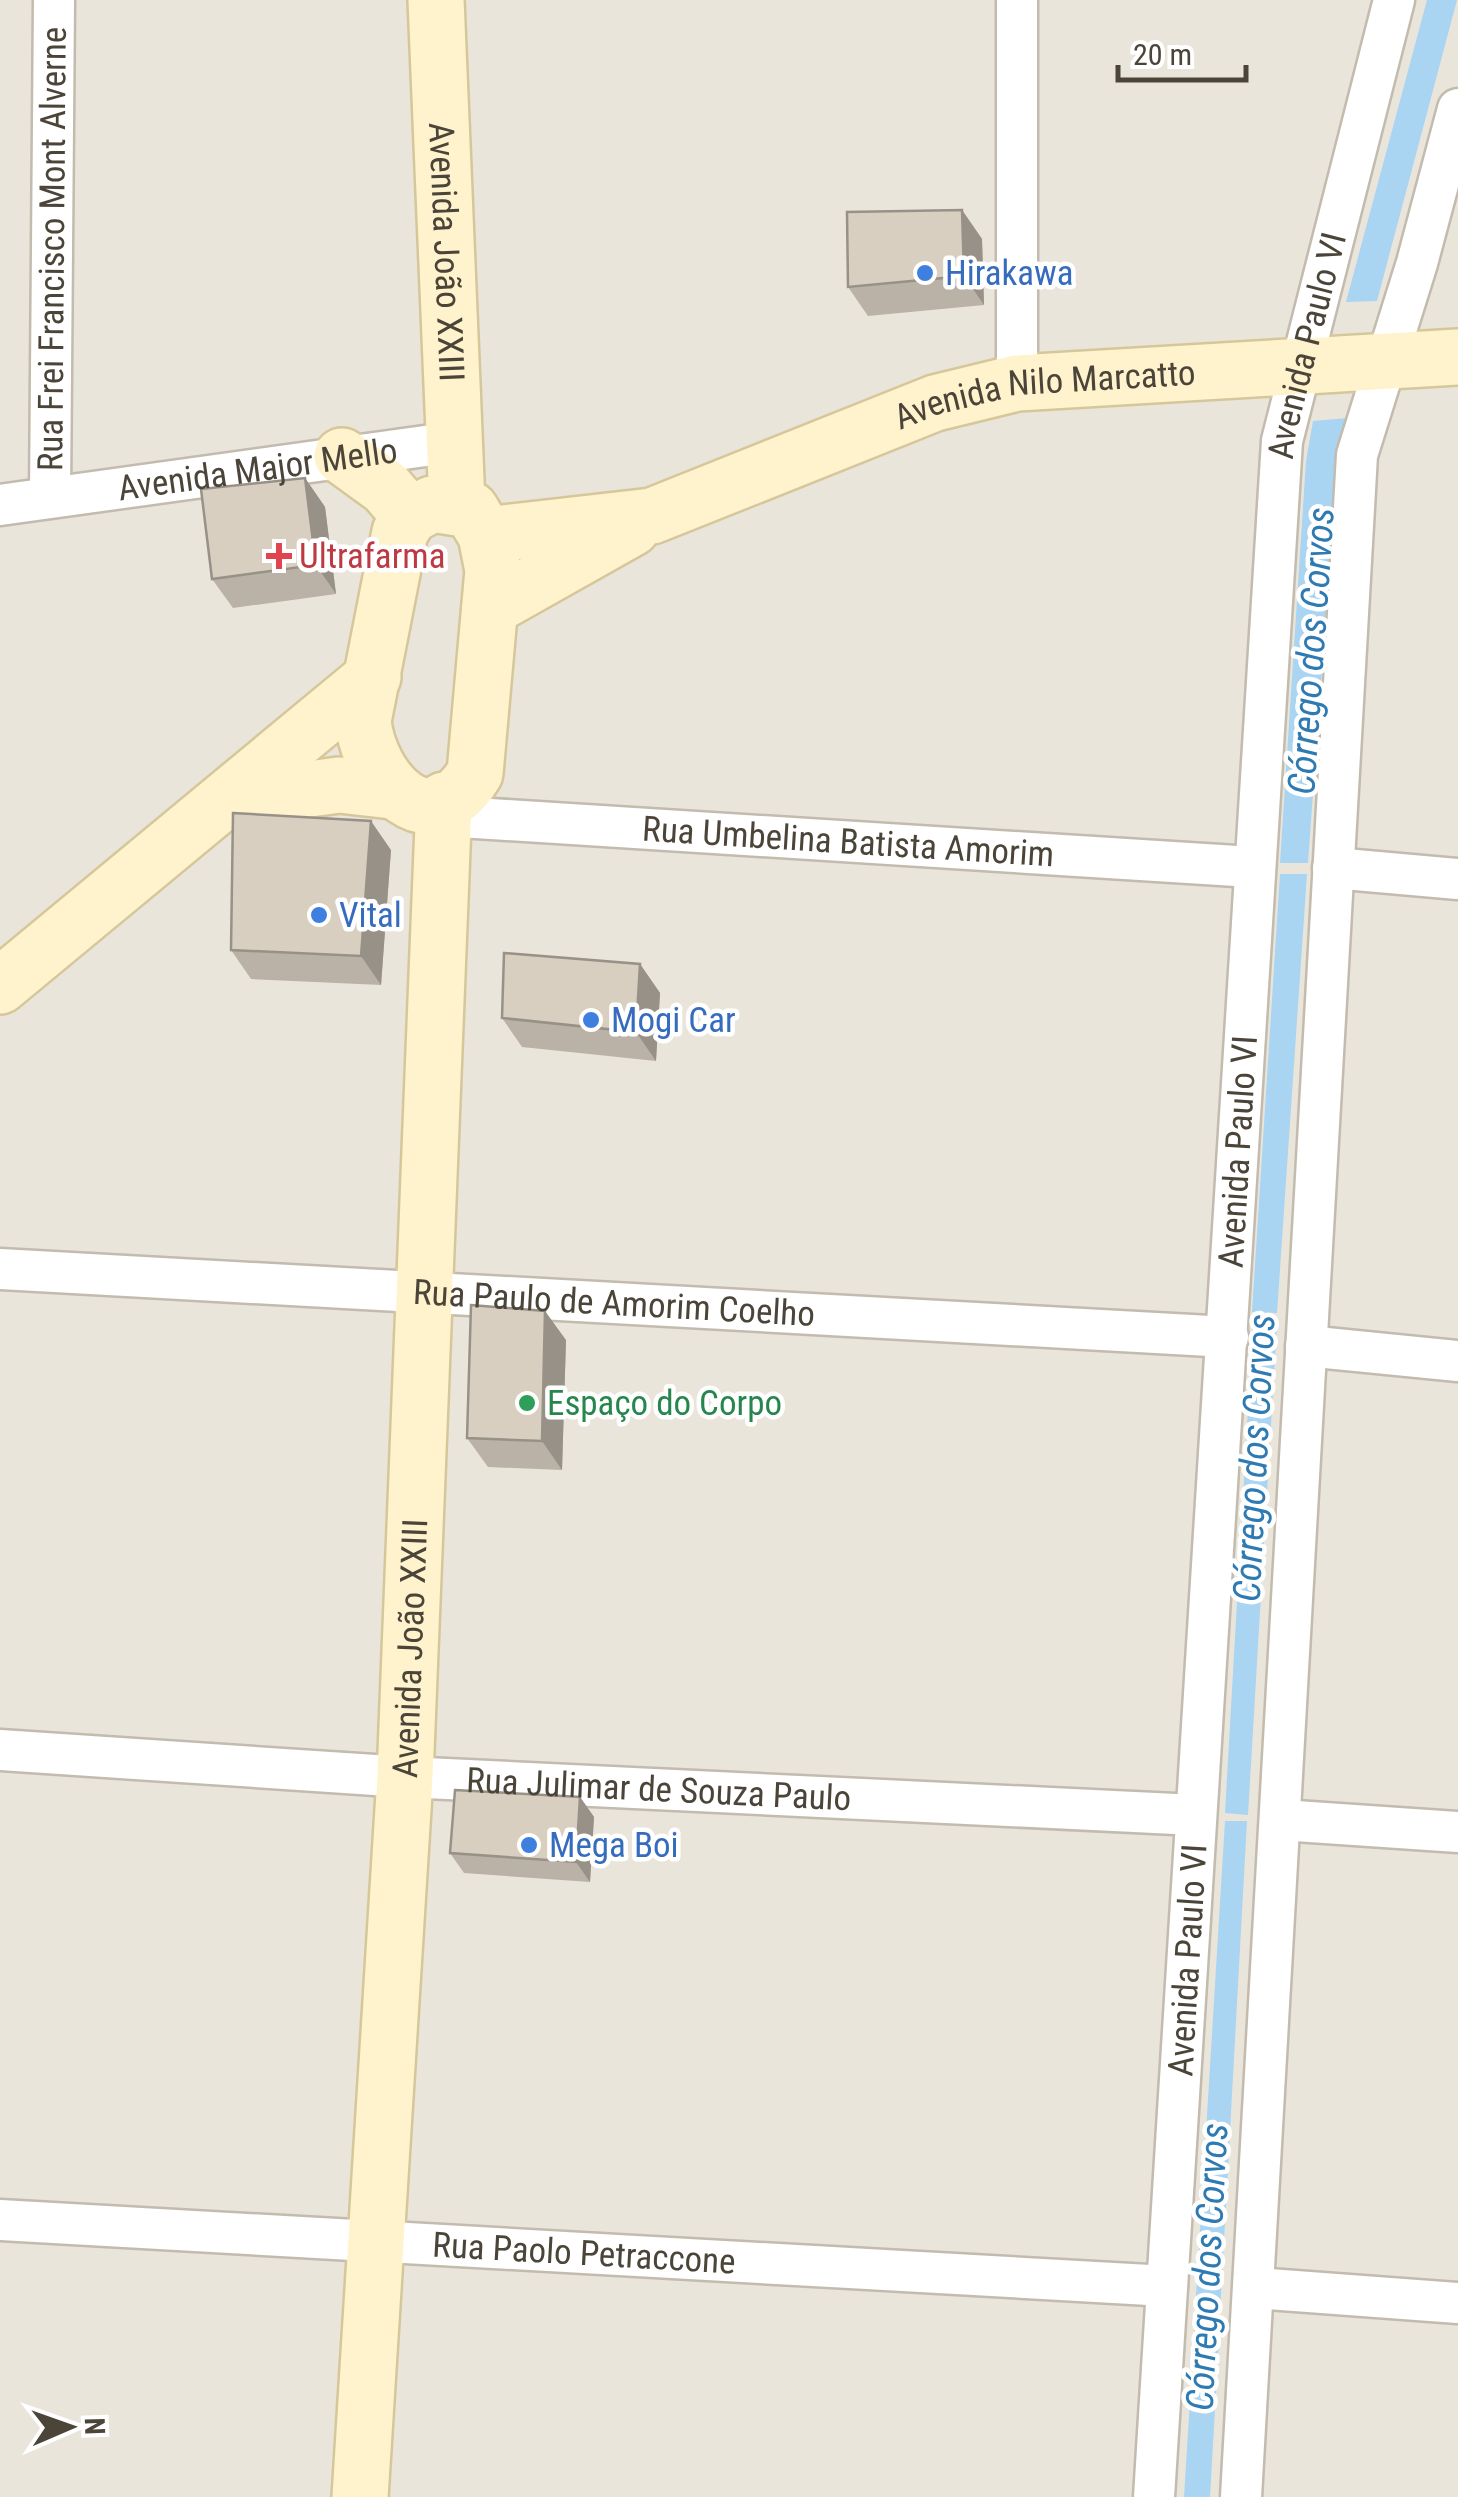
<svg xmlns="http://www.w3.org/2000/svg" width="1458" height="2497" font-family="'Roboto Condensed',sans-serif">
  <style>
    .residential { fill: #eae5da }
    .water { fill: #a9d4f2 }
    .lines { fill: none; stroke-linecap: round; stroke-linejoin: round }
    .street-casing { stroke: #c2bbae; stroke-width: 45 }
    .secondary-casing { stroke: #d6c79b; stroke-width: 60 }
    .street { stroke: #fff; stroke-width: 40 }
    .secondary { stroke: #fff3cd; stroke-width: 55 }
    .wall { fill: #bab2a6 }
    .shaded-wall { fill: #979187 }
    .building { fill: #d8cfc1; stroke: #979187; stroke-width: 2.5 }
    .shop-dot { fill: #3f7fe0; stroke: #fff; stroke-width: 4 }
    .health-dot { fill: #e0444e; stroke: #fff; stroke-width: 4 }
    .leisure-dot { fill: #2e9e5b; stroke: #fff; stroke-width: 4 }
    .labels { text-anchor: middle; stroke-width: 9; stroke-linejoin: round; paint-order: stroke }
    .street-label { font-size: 35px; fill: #4b4439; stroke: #fff }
    .shop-label { font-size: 35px; fill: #366cbe; stroke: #fff; text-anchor: start }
    .health-label { font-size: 35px; fill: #be3a42; stroke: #fff; text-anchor: start }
    .leisure-label { font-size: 35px; fill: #27864d; stroke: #fff; text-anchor: start }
    .water-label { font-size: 38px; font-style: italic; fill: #2e7ab2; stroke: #fff }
  </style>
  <rect width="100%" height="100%" fill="#f6f3ec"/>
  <path class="residential" d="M0,0H1458V2497H0Z"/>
  <path class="water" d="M1427,0H1457L1377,301L1346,302Z
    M1348,418L1338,444L1308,863H1280L1306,461L1313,421Z
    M1280,874H1307L1277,1313L1252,1312Z
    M1253,1322L1277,1323L1248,1815L1225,1813Z
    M1225,1821H1247L1220,2313L1195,2312Z
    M1195,2320L1220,2321L1210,2497H1184Z"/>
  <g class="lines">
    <defs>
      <g id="street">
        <path d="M1017,383V0"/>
        <path id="s1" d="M50,497L54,0"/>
        <path id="s2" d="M0,505L454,442"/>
        <path id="s3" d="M444,816L1252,867"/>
        <path d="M1333,868L1458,879"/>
        <path id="s4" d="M0,1269L1228,1337"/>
        <path d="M1306,1346L1458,1361"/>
        <path id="s5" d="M0,1750L405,1777L1196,1815"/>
        <path d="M1281,1820L1458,1832"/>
        <path id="s6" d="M0,2220L1167,2286"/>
        <path d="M1255,2288L1458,2303"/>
        <path id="s7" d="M1154,2497L1282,441L1394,0"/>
        <path d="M1241,2497L1357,455L1417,263L1458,109"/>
      </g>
      <g id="secondary">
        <path id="s8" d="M436,0L457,504"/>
        <path d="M342,456L386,488L410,516"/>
        <path d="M432,504L471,510L486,535L493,570L475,773C429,848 369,780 363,721L400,532L410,516Z"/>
        <path id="s9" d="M486,535L652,516L935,403L1017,383L1458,357"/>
        <path d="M490,608L632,528"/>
        <path d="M229,800L339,785L392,791"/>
        <path d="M0,986L373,677"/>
        <path id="s10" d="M360,2497L405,1777L444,800"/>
      </g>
    </defs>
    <use href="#street" class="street-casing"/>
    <use href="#secondary" class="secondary-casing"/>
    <use href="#street" class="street"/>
    <use href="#secondary" class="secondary"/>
  </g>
  <path class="wall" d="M962,210L982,239L984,305L868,316L848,287Z
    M305,478L325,507L336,594L233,608L212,579Z
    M391,850L381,985L251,979L231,950Z
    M640,964L660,993L656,1061L522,1047L502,1018Z
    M566,1340L562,1470L488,1467L467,1438Z
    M580,1797L594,1817L590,1882L464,1873L450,1853Z"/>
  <path class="shaded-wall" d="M962,210L982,239L984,305L964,276Z
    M305,478L325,507L336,594L316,565Z
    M371,821L391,850L381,985L361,956Z
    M640,964L660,993L656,1061L636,1032Z
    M545,1311L566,1340L562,1470L542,1441Z
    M580,1797L594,1817L590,1882L576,1862Z"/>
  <path class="building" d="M962,210L964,276L848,287L847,212Z
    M305,478L316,565L212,579L201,489Z
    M233,813L371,821L361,956L231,950Z
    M504,953L640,964L636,1032L502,1018Z
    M471,1305L545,1311L542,1441L467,1438Z
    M455,1790L580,1797L576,1862L450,1853Z"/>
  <g class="shop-dot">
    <circle cx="925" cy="273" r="10"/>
    <circle cx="319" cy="915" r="10"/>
    <circle cx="591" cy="1020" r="10"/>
    <circle cx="529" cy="1845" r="10"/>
  </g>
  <path class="health-dot" d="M274 541h10v10h10v10h-10v10h-10v-10h-10v-10h10z"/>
  <circle class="leisure-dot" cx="527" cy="1403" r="10"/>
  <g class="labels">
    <g class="street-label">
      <text dy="12" stroke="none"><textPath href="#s1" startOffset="248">Rua Frei Francisco Mont Alverne</textPath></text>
      <text dy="12" stroke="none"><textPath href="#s8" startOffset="252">Avenida João XXIII</textPath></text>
      <text dy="12" stroke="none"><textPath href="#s7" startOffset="2158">Avenida Paulo VI</textPath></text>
      <text dy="12" stroke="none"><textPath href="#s9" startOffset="582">Avenida Nilo Marcatto</textPath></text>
      <text dy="12" stroke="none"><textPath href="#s2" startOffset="260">Avenida Major Mello</textPath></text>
      <text dy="12" stroke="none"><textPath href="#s3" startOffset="405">Rua Umbelina Batista Amorim</textPath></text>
      <text dy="12" stroke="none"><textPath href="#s7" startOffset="1348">Avenida Paulo VI</textPath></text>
      <text dy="12" stroke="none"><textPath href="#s4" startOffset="615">Rua Paulo de Amorim Coelho</textPath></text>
      <text dy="12" stroke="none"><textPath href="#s10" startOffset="850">Avenida João XXIII</textPath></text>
      <text dy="12" stroke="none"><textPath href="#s5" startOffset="660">Rua Julimar de Souza Paulo</textPath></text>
      <text dy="12" stroke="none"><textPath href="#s7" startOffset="538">Avenida Paulo VI</textPath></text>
      <text dy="12" stroke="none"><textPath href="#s6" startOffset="585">Rua Paolo Petraccone</textPath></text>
    </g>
    <g class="shop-label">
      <text x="945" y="285">Hirakawa</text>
      <text x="339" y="927">Vital</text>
      <text x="611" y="1032">Mogi Car</text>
      <text x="549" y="1857">Mega Boi</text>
    </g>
    <g class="health-label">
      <text x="299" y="568">Ultrafarma</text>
    </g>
    <g class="leisure-label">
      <text x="547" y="1415">Espaço do Corpo</text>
    </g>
    <g class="water-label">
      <text transform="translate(1311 651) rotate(-86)" y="13">Córrego dos Corvos</text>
      <text transform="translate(1254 1458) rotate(-87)" y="13">Córrego dos Corvos</text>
      <text transform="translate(1207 2267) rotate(-87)" y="13">Córrego dos Corvos</text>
    </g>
  </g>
  <g transform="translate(70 2427) rotate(88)" stroke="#ffffff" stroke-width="8" paint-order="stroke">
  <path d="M0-8L18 38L0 25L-18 38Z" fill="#4b4439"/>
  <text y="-15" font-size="28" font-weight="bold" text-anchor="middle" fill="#4b4439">N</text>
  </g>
  <path d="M1118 65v15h128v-15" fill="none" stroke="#4b4439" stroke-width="5"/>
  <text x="1133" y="65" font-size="30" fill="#4b4439" stroke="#ffffff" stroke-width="8" paint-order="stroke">20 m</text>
</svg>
